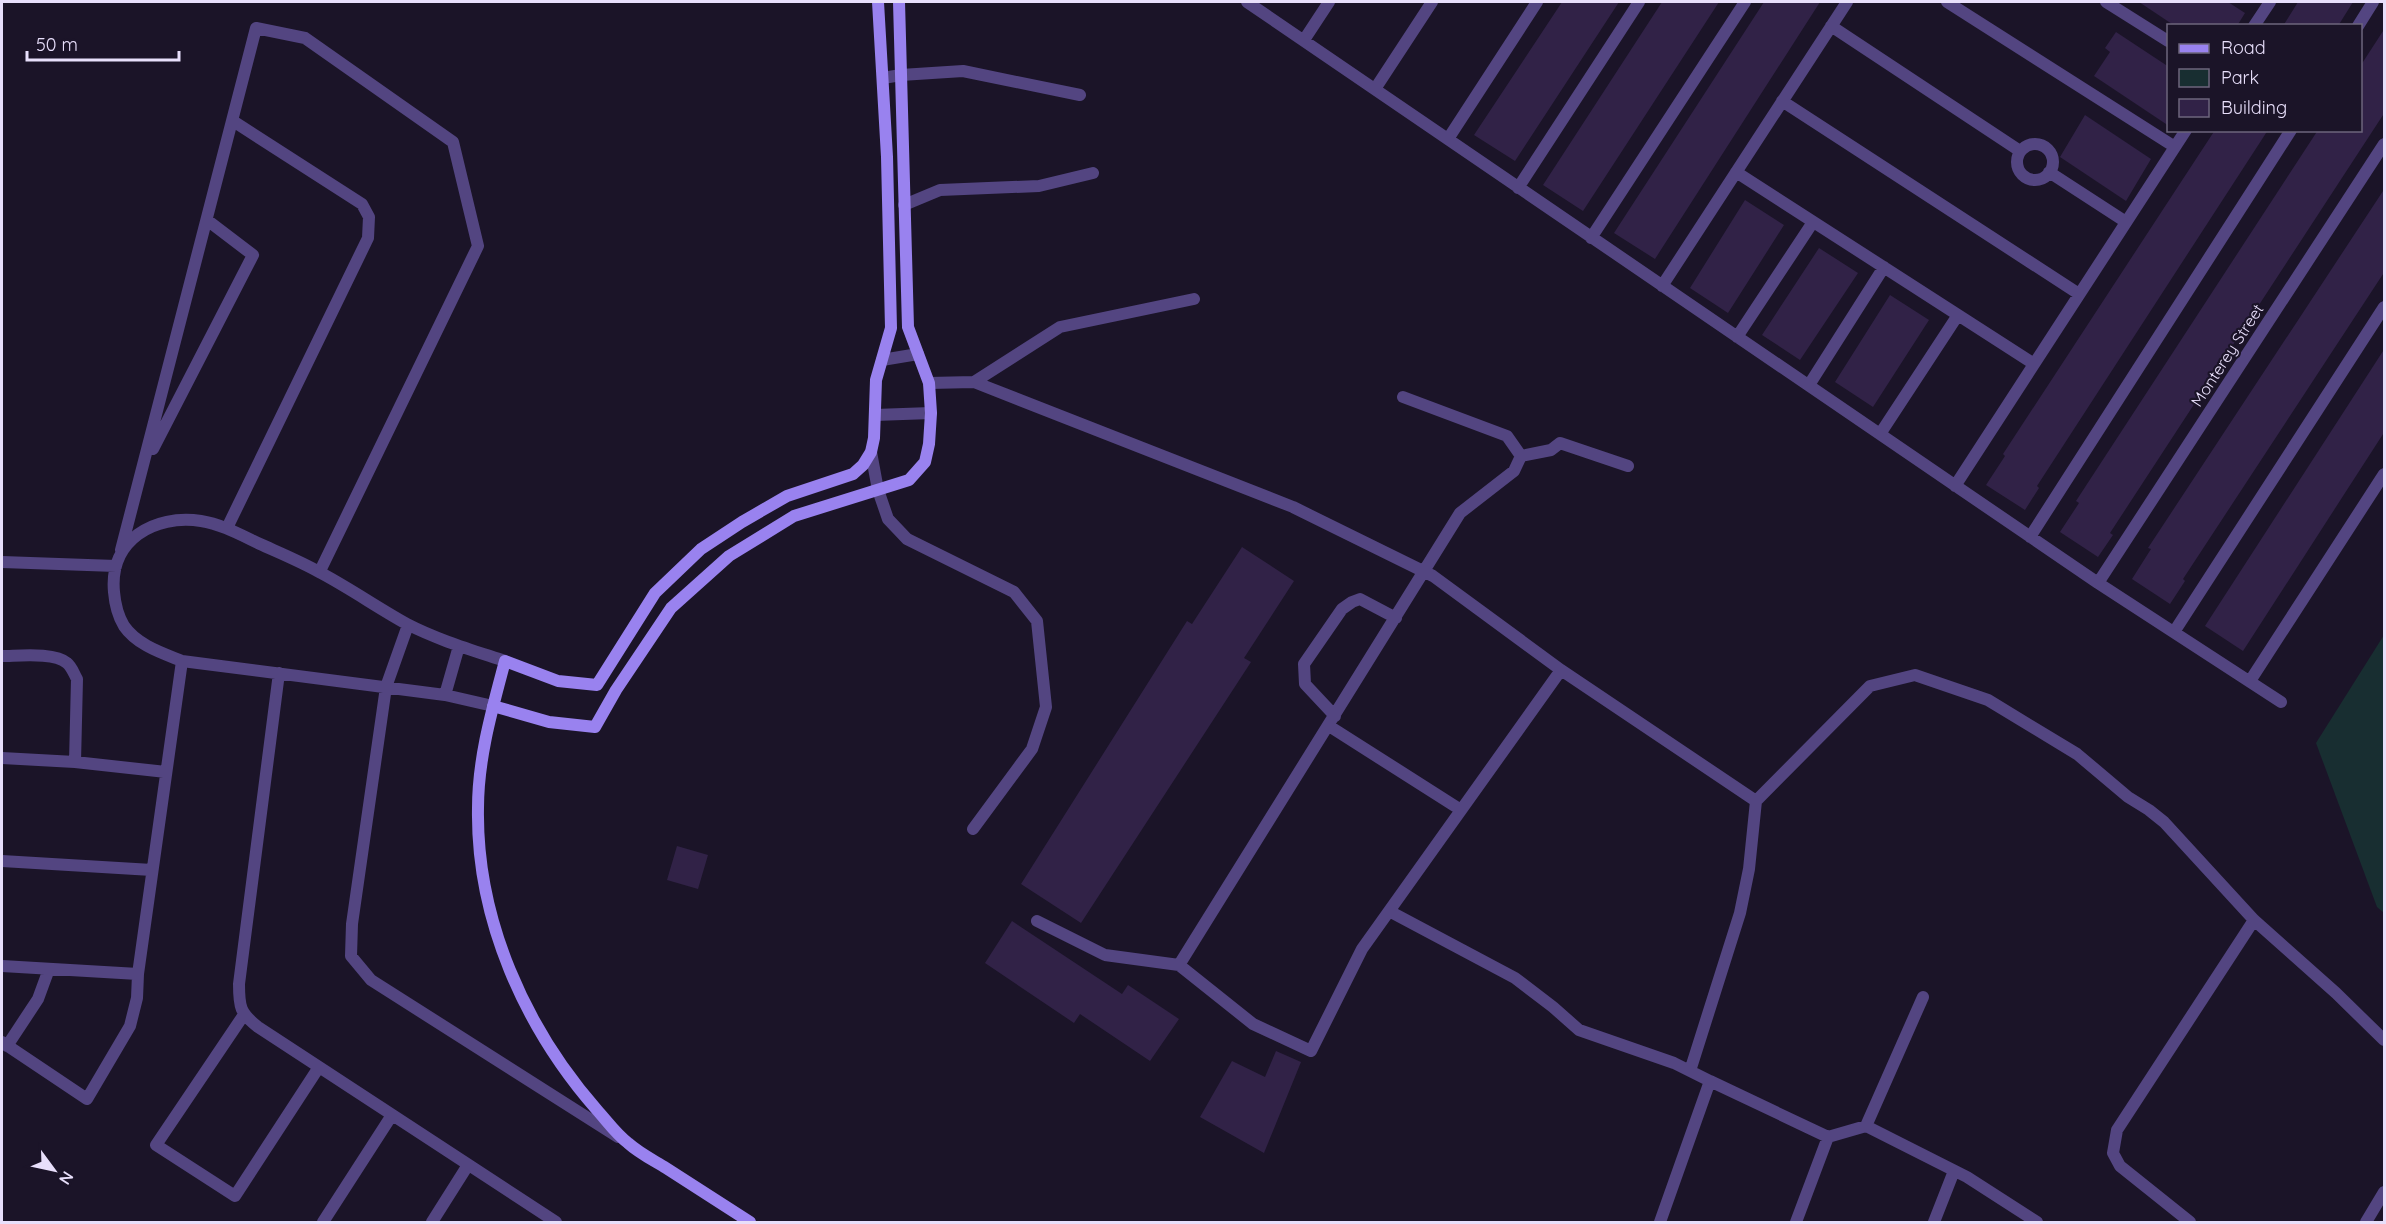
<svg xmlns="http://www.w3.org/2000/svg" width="2386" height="1224" font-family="Quicksand,sans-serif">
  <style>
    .green { fill: #182e31 }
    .building { fill: #312247 }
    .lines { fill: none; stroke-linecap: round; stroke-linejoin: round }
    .lane { stroke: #534581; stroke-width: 12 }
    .street { stroke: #534581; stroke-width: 12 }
    .secondary { stroke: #9982ef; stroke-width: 12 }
    .labels { text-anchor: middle; stroke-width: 4.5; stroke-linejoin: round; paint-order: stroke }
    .street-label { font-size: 16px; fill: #e8dffb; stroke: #1b1428 }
  </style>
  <rect width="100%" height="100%" fill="#1b1428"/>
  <path class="green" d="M2384,635V913L2377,907L2316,743Z"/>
  <path class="building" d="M1562,2H1619L1515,161L1474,135Z
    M1662,2H1719L1583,211L1543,185Z
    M1764,2H1820L1655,259L1614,233Z
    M2139,2H2228L2245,13L2237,26H2175Z
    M2298,2H2353L2338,26H2283Z
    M2385,28V112L2110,533L2113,535L2098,557L2060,532L2079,503L2076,501L2318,130H2361V65Z
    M2116,32L2169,67V126L2094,76L2110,52L2105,48Z
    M2085,115L2151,159L2126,201L2060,157Z
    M2215,130H2268L2037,486L2039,488L2025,510L1986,485L2005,456L2003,454Z
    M2385,188V271L2183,579L2185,581L2170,604L2132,579L2151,549L2148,548Z
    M1745,200L1784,225L1728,313L1690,288Z
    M1819,248L1858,273L1800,360L1762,335Z
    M1890,295L1929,320L1873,407L1835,382Z
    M2385,348V431L2243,651L2205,626Z
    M1242,547L1294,581L1244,658L1251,662L1081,923L1021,884L1187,621L1192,624Z
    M677,846L708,855L698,889L667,880Z
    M1012,921L1122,994L1128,985L1179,1019L1150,1061L1080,1014L1074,1023L985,963Z
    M1276,1051L1301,1062L1264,1153L1200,1117L1232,1061L1265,1077Z"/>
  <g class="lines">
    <path class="lane" d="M901,75L963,71L1080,95
      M904,205L940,190L1039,186L1093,173
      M974,382L1060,327L1194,299
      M929,383L974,382L1293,507L1433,576L1561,670L1756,801
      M1403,397L1507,436L1521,456L1514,471L1460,513L1179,965L1253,1024L1311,1051L1362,949L1561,670
      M871,452L878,490L888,519L907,539L1014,592L1037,621L1046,707L1032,749L973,829
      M1521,456L1551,450L1560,443L1628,466
      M1335,716L1305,684L1304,664L1342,609L1352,602L1360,599L1396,618
      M1329,726L1461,810
      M1389,911L1515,978L1553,1007L1579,1030L1674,1063L1710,1081L1660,1222
      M1037,921L1105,955L1179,965
      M1690,1071L1740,913L1749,869L1756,801L1870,686L1915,675L1988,700L2077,754L2128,797L2149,810L2164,822L2254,920L2336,993L2384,1040
      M1710,1081L1828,1137L1866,1126L1967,1177L2037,1222
      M1866,1126L1923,997
      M1796,1222L1828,1137
      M1934,1222L1954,1171
      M2190,1222L2120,1166L2113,1153L2117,1130L2254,920
      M2366,1222L2384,1192"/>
    <path class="street" d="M1247,2L2098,583L2281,702
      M1947,2L2175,147
      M2106,2L2168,41
      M1831,26L2020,151
      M2254,26L2270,2
      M2358,26L2373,2
      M1304,40L1329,2
      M883,78L901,75
      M1375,89L1432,2
      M1782,101L2079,294
      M1448,139L1537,2
      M2017 162a18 18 0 1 1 36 0a18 18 0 1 1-36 0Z
      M1736,172L2034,364
      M2049,172L2126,222
      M1518,188L1639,2
      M1591,238L1745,2
      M1662,286L1847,2
      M1737,337L1813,222
      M882,360L918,354
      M1809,385L1884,267
      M875,415L931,413
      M1880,434L1958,315
      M153,449L253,255L207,220
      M1955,486L2186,130
      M227,528L368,238L369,217L362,204L233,121
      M2030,537L2291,130
      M121,550L256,28L305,38L453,142L478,246L320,571
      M2,562L116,566
      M2098,583L2384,144
      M408,625L386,687L352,924L351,956L371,980L618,1137
      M2174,632L2384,307
      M2,656C18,656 55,652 67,663C72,667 74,674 77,679L75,762
      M279,673L239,984C239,1007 240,1013 258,1027L556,1222
      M2250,681L2384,474
      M445,695L459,646
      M493,706L445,695L182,661C162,653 137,645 124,626C118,616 115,604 114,592C109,540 154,514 201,521C221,524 241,535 260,544C280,553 302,562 321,573C351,589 378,608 407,624C438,640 472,650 505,661
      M2,758L75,762L166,772
      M2,861L152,870
      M2,966L138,974
      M243,1016L156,1145L235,1196L319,1067
      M2,1042L87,1099L130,1026L137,998L138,974L182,661
      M7,1046L38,999L49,969
      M323,1222L392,1115
      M432,1222L468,1165"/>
    <path class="secondary" d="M493,706L549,722L595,727L616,690L671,608L729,556L794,516L909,480L925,462L929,444L931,413L929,383L908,327L899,2
      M750,1222C722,1204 694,1186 666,1168C653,1160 639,1153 628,1143C616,1134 607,1121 597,1110C525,1028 476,919 478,808C478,758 492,710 505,661L558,681L597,685L655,593L701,549L742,522L787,496L853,474L863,465L871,452L874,438L876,380L891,328L887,157L878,2"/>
  </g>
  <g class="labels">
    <g class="street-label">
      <text transform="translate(2227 355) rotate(-57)" y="6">Monterey Street</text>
    </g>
  </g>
  <rect width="2386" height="1224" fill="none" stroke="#e8dffb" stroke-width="6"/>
  <rect x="2167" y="24" width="195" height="108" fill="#1b1428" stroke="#6d657c" stroke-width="1.5"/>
  <rect x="2179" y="44" width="30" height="9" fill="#9982ef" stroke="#6d657c" stroke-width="1.5"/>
  <text x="2221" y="54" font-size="18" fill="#e8dffb">Road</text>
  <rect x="2179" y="69" width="30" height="18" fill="#182e31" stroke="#6d657c" stroke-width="1.5"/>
  <text x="2221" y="84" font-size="18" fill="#e8dffb">Park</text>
  <rect x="2179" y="99" width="30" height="18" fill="#312247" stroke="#6d657c" stroke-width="1.5"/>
  <text x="2221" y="114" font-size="18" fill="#e8dffb">Building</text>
  <g transform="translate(54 1170) rotate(123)" stroke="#1b1428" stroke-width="4.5" paint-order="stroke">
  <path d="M0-4.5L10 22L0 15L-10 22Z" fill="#e8dffb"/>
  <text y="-9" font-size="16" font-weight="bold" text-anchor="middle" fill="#e8dffb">N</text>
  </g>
  <path d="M27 51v9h152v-9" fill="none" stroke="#e8dffb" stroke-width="3"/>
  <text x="36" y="51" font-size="18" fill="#e8dffb" stroke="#1b1428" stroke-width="4.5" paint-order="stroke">50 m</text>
</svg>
